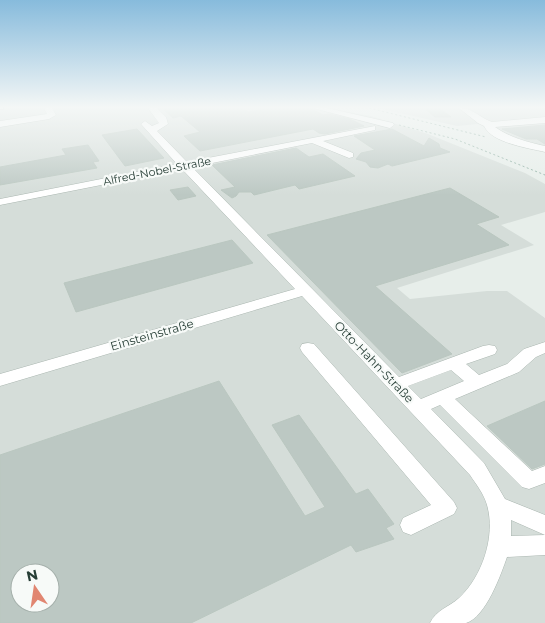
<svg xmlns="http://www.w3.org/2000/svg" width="545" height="623" font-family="Montserrat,sans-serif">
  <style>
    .built { fill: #d5ddd9; fill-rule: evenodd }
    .building { fill: #bcc8c3; stroke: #bac7c0; fill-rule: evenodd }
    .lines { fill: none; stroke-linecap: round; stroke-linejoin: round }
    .minor-casing { stroke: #aab6b0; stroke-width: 1 }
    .path { stroke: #8bada0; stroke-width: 1; stroke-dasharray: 2 2.5; stroke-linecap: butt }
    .minor { fill: #fff; fill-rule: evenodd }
    .rail-casing { stroke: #627971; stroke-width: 3 }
    .rail { stroke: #f7faf8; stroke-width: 2; stroke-dasharray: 6; stroke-linecap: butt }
    .labels { text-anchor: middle; stroke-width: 4.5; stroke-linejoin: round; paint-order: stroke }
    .far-street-label { font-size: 11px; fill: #273e36; stroke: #f7faf8 }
    .street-label { font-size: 12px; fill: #273e36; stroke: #f7faf8 }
  </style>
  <rect width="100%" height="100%" fill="#e7eeea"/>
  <path class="built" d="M0,108H328L371,116L428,134L525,173L545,184V212L501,225L534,245L397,288L410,299L487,291H507L545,318V623H0ZM20,573H50V603H20Z
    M378,108H545V151L478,124L457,126Z"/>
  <path class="building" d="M162,108H242L248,112L272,108H310L323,115L329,114L350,119L364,126L325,134L319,133L313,129L200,151L184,136L200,132L181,116L173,118Z
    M424,108H439L451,117H435Z
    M545,125V144L537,139H526L502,129Z
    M137,129L164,158L125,166L102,135Z
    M392,129L424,146L429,138L439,144L440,148L450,152L392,166L388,164L378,168L370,167L366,162L356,159L361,153L375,150L354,136Z
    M88,145L99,161L93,162L97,168L0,185V167L66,155L62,149Z
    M296,148L309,157L323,154L355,176L299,189L295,185L254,195L251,192H239L236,196L232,198L221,190L235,187L212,165Z
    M188,187L196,196L178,200L170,190Z
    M450,188L499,217L476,224L509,245L375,286L452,354L402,373L267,235Z
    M232,240L253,263L76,312L64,283Z
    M219,381L305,516L325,507L272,425L299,415L356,494L368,489L394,524L386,528L394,539L356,552L351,545L191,623H0V455ZM20,573H50V603H20Z
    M545,401V464L532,469L487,426Z"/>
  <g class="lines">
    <defs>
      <path id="minor" d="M44,108H52L56,115L49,119L0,127V121L47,114Z
        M148,108H157L166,117L168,124L157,131L187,162L375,126V130L323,141L353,153V157L349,158L312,143L192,167L399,377L483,346L489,345L495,346L497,350L495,354L466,364L479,375L507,364L524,349L545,342V353L536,357L519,372L455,399L532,471L545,466V483L529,489L522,487L440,405L431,409L484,463L505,499L545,515V535L511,520V536L545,535V555L507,557C501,574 486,617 466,623C456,623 441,623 430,623C436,610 449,607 459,598C482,577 496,536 487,505C484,494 476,484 470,475L302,296L0,386V374L295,289L182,169L0,205V199L177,164L141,124L145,121L152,126L159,123ZM451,370L464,381L421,399L408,386Z
        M313,108H327L393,123L394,125L390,128Z
        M459,108C472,107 480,118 492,122L545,117V123L495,127C511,138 527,142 545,146V152C528,148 492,143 484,126L478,123Z
        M308,343L314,344L454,502L457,508L454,514L411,535L403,532L400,525L403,518L431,505L302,352L300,348L302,344Z"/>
    </defs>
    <use href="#minor" class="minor-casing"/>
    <path class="path" d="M369,108L486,137
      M399,125L455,139L545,175"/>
    <use href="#minor" class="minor"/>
    <defs>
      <path id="rail" d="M0,108H3"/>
    </defs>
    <use href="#rail" class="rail-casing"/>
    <use href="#rail" class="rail"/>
  </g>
  <linearGradient id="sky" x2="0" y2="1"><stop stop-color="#87bbdc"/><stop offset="0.55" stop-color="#f4f7f6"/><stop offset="1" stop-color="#f4f7f6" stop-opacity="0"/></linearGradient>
  <rect width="545" height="195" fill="url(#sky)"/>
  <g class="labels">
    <g class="far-street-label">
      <text transform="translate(157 171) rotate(-11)" y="4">Alfred-Nobel-Straße</text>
    </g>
    <g class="street-label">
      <text transform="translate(152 335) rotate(-16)" y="4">Einsteinstraße</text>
      <text transform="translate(374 362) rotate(46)" y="4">Otto-Hahn-Straße</text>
    </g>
  </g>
  <g transform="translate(35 588) rotate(347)"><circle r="24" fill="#f7faf8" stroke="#a4afaa"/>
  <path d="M0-4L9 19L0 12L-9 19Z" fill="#e18671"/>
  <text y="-8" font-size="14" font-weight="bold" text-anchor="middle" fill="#273e36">N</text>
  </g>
</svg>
